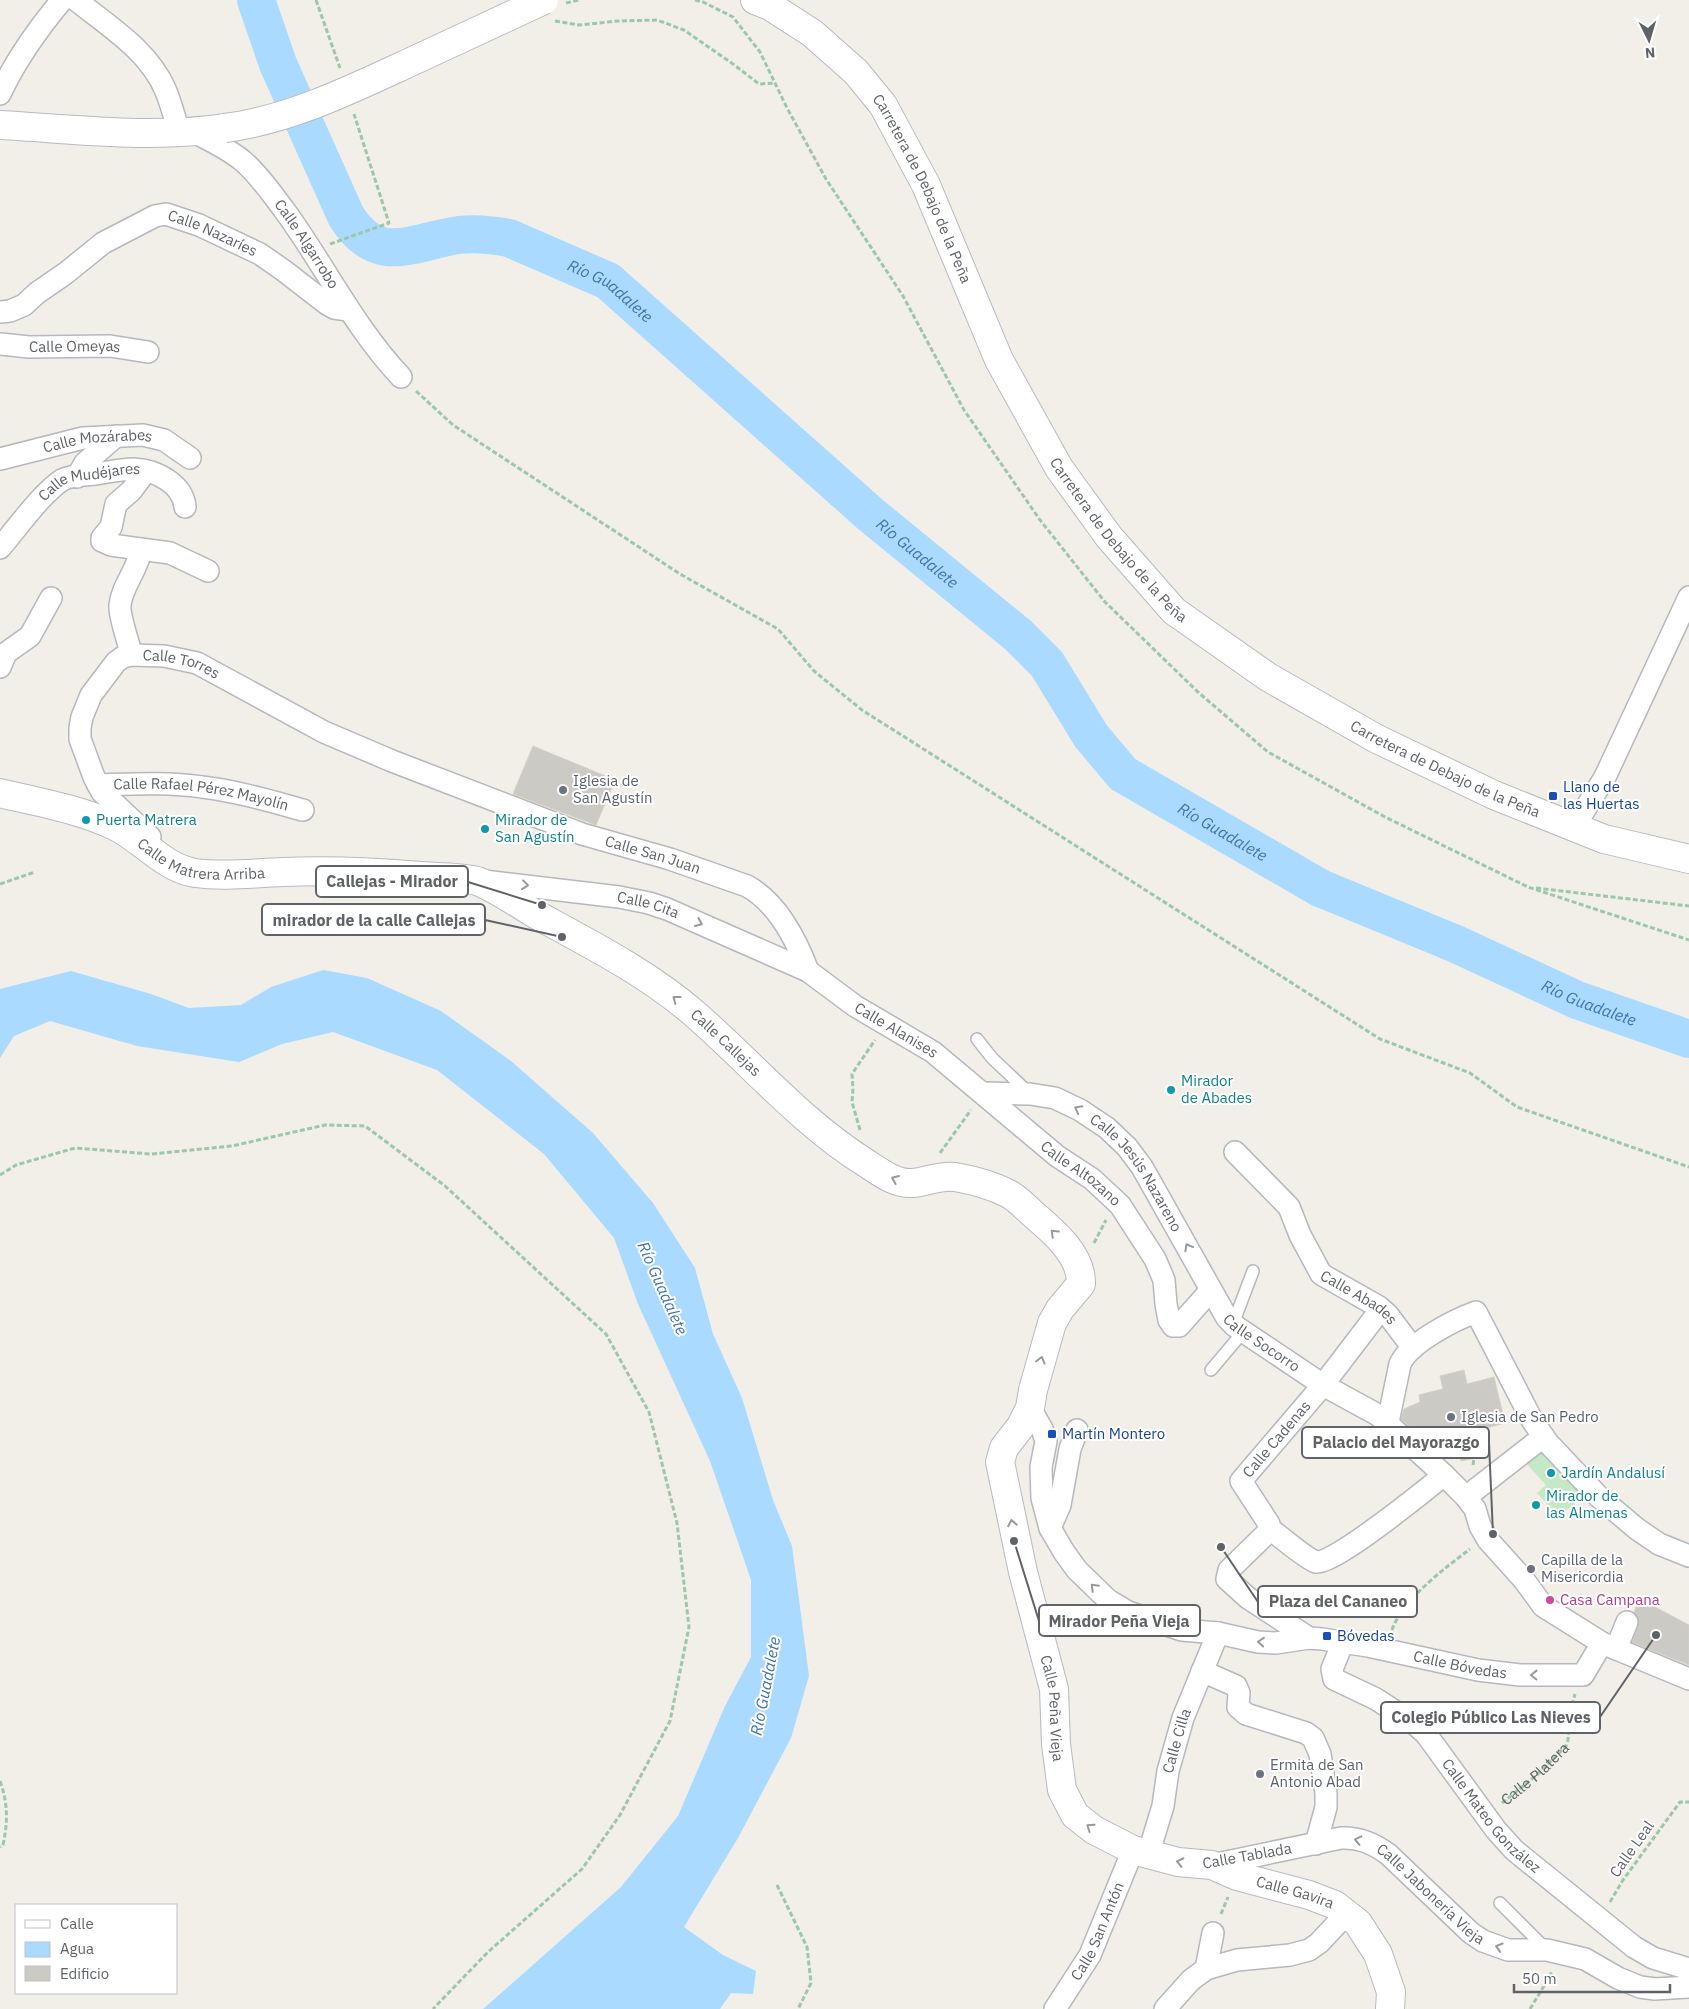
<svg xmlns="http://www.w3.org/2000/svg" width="1689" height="2009" font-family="'IBM Plex Sans',sans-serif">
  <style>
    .green { fill: #c5e8c5 }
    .water { fill: #aadaff }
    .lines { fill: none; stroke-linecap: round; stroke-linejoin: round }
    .river { stroke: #aadaff; stroke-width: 38 }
    .building { fill: #cccac5; stroke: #d6d1c6 }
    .lane-casing { stroke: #b5b8bc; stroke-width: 14 }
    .street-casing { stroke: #b5b8bc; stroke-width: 24 }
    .secondary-casing { stroke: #b6babf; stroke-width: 30 }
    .path { stroke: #9cc7a9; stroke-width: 3; stroke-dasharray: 5 2.5; stroke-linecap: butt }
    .lane { stroke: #fff; stroke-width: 11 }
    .street { stroke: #fff; stroke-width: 21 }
    .secondary { stroke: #fff; stroke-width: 28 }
    .secondary-bridge-casing { stroke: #b6babf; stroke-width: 30; stroke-linecap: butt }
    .secondary-bridge { stroke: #fff; stroke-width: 28 }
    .oneway { stroke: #979a9d }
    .worship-dot { fill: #6b7280; stroke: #fff; stroke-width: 2 }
    .transit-dot { fill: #1a4fb4; stroke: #fff; stroke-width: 2 }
    .culture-dot { fill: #0f9aa8; stroke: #fff; stroke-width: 2 }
    .hotel-dot { fill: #d1479c; stroke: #fff; stroke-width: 2 }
    .labels { text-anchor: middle; stroke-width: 4; stroke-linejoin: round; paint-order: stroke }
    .street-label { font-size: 15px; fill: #5f6368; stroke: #fff }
    .worship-label { font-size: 15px; fill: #5b616d; stroke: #fff; text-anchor: start }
    .transit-label { font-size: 15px; fill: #164399; stroke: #fff; text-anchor: start }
    .culture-label { font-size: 15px; fill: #0d838f; stroke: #fff; text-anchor: start }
    .hotel-label { font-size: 15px; fill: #b23c85; stroke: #fff; text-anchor: start }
    .water-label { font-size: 16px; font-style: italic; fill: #4174aa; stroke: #fff }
    .leader { fill: none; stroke: #5f6368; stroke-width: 2 }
    .callout-dot { fill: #5f6368; stroke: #fff; stroke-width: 2 }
    .callout { fill: #fff; stroke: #5f6368; stroke-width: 2 }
    .callout-label { font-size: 16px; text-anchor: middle; font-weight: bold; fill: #5f6368 }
  </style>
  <rect width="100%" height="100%" fill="#f1efe8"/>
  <path class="green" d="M1542,1446L1585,1494L1559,1517L1537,1493L1546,1485L1525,1462Z"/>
  <path class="water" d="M323,970L367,978L441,1011L511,1061L593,1133L653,1203L695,1268L713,1334L742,1398L773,1500L792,1546L809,1676L791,1738L738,1838L684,1927L723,1955L756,1971L753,1994L731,1993L720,2009H483L621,1887L678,1816L725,1706L751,1657V1580L710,1461L638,1304L614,1238L544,1154L437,1070L333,1032L282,1044L239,1062L137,1046L50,1021L14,1036L0,1058V989L71,971L151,994L189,1008L241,1005L271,987Z"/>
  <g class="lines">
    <path class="river" id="s1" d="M256,0L278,64L346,216C378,268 414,241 459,235C476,233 493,235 509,238L608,281L870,514L1018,635L1047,664L1091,736L1123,774L1320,888L1456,944L1577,1000L1689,1039"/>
  </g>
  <path class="building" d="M533,746L615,780L596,825L513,794Z
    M1464,1370L1467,1384L1494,1377L1505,1423L1483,1429L1489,1455L1461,1461L1455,1436L1430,1442L1429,1436L1421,1437L1401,1419L1404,1409L1420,1402L1419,1395L1443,1389L1440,1376Z
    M1640,1599L1689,1625V1665L1632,1642L1639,1621L1634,1612Z"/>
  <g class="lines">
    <defs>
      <path id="lane" d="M977,1039L992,1058L1029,1093
        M1233,1324L1253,1271
        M1211,1370L1243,1332
        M1500,1903L1546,1949"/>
      <g id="street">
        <path d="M76,0C108,26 148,50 165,89C171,103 175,118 179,133"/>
        <path d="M0,94C16,59 37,30 62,0"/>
        <path id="s3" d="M194,132C211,141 229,149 244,162C260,176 272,194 285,211C325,266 354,327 401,377"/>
        <path id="s4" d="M0,312L10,311L24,305L37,293L66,273L103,243L155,216L166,214L199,225L260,254L283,270L327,304L334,308L348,310"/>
        <path id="s5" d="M0,344L29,347L110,346L148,352"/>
        <path id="s6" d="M0,459L83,438L143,435L164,440L190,458"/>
        <path d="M146,471L131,491L116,504L111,527L102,538V541L111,545L170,553L208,571"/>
        <path d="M77,477L85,463L116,436"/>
        <path id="s7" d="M0,548C18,527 40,495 62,480C71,475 86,475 96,474C108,472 122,469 134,469C156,470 183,484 185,507"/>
        <path d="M131,655C129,641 119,618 120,605C122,586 137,571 141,550"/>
        <path d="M0,667L6,653L30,636L51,598"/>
        <path id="s8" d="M98,785C132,784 168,782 202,787C236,791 270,801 303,810"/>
        <path d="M1574,827L1605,777L1689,597"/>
        <path id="s9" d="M150,837L102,792L94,777L80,739V728L82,717L91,695L116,662L123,657L131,655L164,656L197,663L324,732L392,761L582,834L670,859L747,886C778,903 796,939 808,971"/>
        <path id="s10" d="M484,881L619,897L649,903L667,909L808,971L855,1006L933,1052L1057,1156L1092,1179L1120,1205L1155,1259L1164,1280L1166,1304L1169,1320L1173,1326H1179L1210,1291"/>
        <path id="s11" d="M983,1093L1030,1094L1055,1098L1080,1110L1107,1128L1127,1147L1142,1167L1227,1318L1235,1326L1323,1385L1378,1415L1444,1475L1466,1497L1475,1509L1480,1526L1488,1540L1524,1580L1543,1606L1602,1643L1689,1679"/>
        <path id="s12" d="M1235,1152L1289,1207L1300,1235L1321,1274L1379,1307L1388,1315L1413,1348"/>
        <path id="s13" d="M1030,1408L1042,1429L1046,1441L1041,1467L1042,1498L1050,1528L1064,1552L1077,1570L1108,1600L1128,1612L1182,1630L1218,1633L1258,1642L1276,1643L1309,1638L1322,1639L1368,1646L1478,1670L1520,1675H1583L1602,1643"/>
        <path d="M1388,1422L1400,1364C1409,1343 1454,1320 1476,1312L1532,1420L1548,1443L1599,1497L1637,1529L1659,1544L1689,1556"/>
        <path d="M1466,1497L1543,1437"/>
        <path d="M1050,1528L1060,1505L1070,1449L1077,1430"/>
        <path d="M1270,1529C1280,1536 1306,1559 1316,1562C1332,1566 1427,1489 1444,1475"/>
        <path id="s14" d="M1309,1638L1248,1598L1227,1579L1229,1570L1266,1534L1270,1529L1269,1524L1241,1481L1323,1385L1381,1309"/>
        <path id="s15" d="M1343,1642L1332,1669L1334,1679L1376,1699L1416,1725L1426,1734L1496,1830L1514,1850L1634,1947L1653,1958L1689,1969"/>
        <path d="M1616,1649L1627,1622"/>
        <path d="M1202,1671L1236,1686L1239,1693L1238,1707L1246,1714L1306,1733L1313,1738L1320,1754L1326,1793V1807L1316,1844"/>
        <path id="s16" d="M1148,1855L1163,1806L1168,1771L1183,1718L1218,1633"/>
        <path id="s17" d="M1212,1865L1341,1838C1359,1837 1373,1843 1388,1854L1471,1933L1483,1941L1508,1950H1547L1585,1959L1618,1978L1640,1987L1655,1989L1689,1987"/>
        <path d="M1206,1969L1213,1933"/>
        <path id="s18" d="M1055,2009L1090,1955L1133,1850"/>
        <path d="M1165,2009L1191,1980L1206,1969L1237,1960L1290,1955L1309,1950L1319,1943L1347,1913"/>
      </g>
      <g id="secondary">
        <path id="s19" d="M755,0L770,6L812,33L856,72L883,105L926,185L999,360L1059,468L1109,537L1174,611L1268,677L1377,739L1494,795L1604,839L1689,859"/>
        <path d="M0,125C74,129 151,139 225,128"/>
        <path id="s20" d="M0,793C38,802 79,809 115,826C142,839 164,868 195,873C224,877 254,873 283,872C329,870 375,872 421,876C436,877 464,877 477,881C494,887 520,905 537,915C592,945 649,974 696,1015C753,1065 802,1123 866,1163C880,1172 895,1184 912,1183C927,1182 939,1175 955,1177C972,1180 994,1186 1009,1194C1018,1199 1025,1207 1033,1214C1053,1231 1082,1255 1081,1284L1060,1309L1052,1323L1033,1390L1030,1408L1021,1426L1004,1448L1000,1462L1023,1572L1054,1689L1056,1744L1062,1790L1075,1815L1094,1830L1133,1850L1178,1862L1212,1865L1237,1876L1309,1895L1335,1905L1358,1923L1378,1954L1391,1992L1390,2009"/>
      </g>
    </defs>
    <use href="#lane" class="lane-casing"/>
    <use href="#street" class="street-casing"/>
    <use href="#secondary" class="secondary-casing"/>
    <g class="path">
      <path d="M316,0L340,68"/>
      <path d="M695,0L703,2L733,17L760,52L787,108L826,179L903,296L964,410L1040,520L1105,602L1199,693L1268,752L1385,817L1528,887L1689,940"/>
      <path d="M566,3L579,0"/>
      <path d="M555,21L579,25L618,21L657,20L684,30L733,64L759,84L775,83"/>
      <path d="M330,244L389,223L354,114"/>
      <path d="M416,391L453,425L680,574L778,629L814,671L862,710L1380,1039L1470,1073L1517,1107L1689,1167"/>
      <path d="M0,884L35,872"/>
      <path d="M1536,888L1689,906"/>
      <path d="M860,1130L852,1102L853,1089L852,1074L875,1040"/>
      <path d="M940,1153L971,1110"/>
      <path d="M0,1175L16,1165L75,1148L151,1154L232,1146L325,1125L365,1126L445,1186L606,1334L649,1412L677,1523L689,1627L670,1721L620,1815L582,1869L488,1952L433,2009"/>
      <path d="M1094,1243L1106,1220"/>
      <path d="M1473,1465L1474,1458"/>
      <path d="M1392,1630C1402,1600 1445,1568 1470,1549"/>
      <path d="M0,1781C8,1803 8,1822 3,1845L0,1847"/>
      <path id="s2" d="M1502,1803L1538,1774L1566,1746L1568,1740L1570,1713L1575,1694"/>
      <path d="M777,1885L807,1947L811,1983L798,2009"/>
      <path d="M1610,1902L1623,1880L1680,1802H1689"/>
      <path d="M1221,1914L1228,1897"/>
      <path d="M1530,2009L1550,1976L1552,1971"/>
    </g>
    <use href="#lane" class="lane"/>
    <use href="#street" class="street"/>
    <use href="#secondary" class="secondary"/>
    <defs>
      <path id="secondary-bridge" d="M225,128C287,120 346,92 402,66C449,44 497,22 544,0"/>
    </defs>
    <use href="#secondary-bridge" class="secondary-bridge-casing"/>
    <use href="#secondary-bridge" class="secondary-bridge"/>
  </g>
  <defs><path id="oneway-chevron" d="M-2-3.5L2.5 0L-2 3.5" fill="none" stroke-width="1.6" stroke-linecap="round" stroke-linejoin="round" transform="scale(1.25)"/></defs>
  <g class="oneway">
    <use href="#oneway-chevron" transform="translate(525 885) rotate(7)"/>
    <use href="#oneway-chevron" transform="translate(699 923) rotate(24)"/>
    <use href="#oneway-chevron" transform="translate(676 999) rotate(-143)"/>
    <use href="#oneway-chevron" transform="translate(1078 1109) rotate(-152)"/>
    <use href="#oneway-chevron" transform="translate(895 1179) rotate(-157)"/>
    <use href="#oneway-chevron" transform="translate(1054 1233) rotate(-136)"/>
    <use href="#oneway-chevron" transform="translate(1188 1247) rotate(-119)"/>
    <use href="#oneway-chevron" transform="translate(1041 1360) rotate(-75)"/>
    <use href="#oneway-chevron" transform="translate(1012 1523) rotate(-100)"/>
    <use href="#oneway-chevron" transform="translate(1094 1587) rotate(-135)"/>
    <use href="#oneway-chevron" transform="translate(1261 1642) rotate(-175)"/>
    <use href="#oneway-chevron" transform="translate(1534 1675) rotate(-179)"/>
    <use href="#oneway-chevron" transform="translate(1090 1827) rotate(-145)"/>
    <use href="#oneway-chevron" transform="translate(1358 1840) rotate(-167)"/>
    <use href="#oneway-chevron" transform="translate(1180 1862) rotate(-168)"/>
    <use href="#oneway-chevron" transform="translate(1499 1947) rotate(-163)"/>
  </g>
  <g class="worship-dot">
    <circle cx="563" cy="790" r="5"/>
    <circle cx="1451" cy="1417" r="5"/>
    <circle cx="1531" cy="1569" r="5"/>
    <circle cx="1260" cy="1774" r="5"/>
  </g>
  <g class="transit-dot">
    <rect x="1548" y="791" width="10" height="10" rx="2.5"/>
    <rect x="1047" y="1429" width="10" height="10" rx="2.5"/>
    <rect x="1322" y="1631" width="10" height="10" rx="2.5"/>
  </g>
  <g class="culture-dot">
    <circle cx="86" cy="820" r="5"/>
    <circle cx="485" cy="829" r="5"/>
    <circle cx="1171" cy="1090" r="5"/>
    <circle cx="1551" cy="1473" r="5"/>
    <circle cx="1536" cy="1505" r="5"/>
  </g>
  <circle class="hotel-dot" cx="1550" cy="1600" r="5"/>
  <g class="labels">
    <g class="street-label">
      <text dy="5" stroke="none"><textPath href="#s19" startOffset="260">Carretera de Debajo de la Peña</textPath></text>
      <text dy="5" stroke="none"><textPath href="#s4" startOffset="246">Calle Nazaríes</textPath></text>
      <text dy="5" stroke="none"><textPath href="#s3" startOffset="162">Calle Algarrobo</textPath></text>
      <text dy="5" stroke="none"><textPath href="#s5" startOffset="75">Calle Omeyas</textPath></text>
      <text dy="5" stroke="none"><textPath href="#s6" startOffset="100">Calle Mozárabes</textPath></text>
      <text dy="5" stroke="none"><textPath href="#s7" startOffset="118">Calle Mudéjares</textPath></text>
      <text dy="5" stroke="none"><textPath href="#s19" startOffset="665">Carretera de Debajo de la Peña</textPath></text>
      <text dy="5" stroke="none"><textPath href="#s9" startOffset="279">Calle Torres</textPath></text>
      <text dy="5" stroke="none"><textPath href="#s19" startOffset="1070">Carretera de Debajo de la Peña</textPath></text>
      <text dy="5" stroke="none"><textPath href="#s8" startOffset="104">Calle Rafael Pérez Mayolín</textPath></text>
      <text dy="5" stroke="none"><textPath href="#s20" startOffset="216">Calle Matrera Arriba</textPath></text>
      <text dy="5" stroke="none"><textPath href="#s9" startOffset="790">Calle San Juan</textPath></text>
      <text dy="5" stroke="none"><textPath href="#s10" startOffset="166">Calle Cita</textPath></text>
      <text dy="5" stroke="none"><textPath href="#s10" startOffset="446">Calle Alanises</textPath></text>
      <text dy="5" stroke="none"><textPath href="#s20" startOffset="794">Calle Callejas</textPath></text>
      <text dy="5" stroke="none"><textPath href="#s10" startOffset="680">Calle Altozano</textPath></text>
      <text dy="5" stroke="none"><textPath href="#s11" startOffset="186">Calle Jesús Nazareno</textPath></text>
      <text dy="5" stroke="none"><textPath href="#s12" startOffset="196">Calle Abades</textPath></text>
      <text dy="5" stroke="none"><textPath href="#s11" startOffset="401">Calle Socorro</textPath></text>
      <text dy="5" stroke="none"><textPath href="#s14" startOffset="280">Calle Cadenas</textPath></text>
      <text dy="5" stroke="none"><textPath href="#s13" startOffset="581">Calle Bóvedas</textPath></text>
      <text dy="5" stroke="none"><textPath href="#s20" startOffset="1701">Calle Peña Vieja</textPath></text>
      <text dy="5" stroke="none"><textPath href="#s16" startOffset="118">Calle Cilla</textPath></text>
      <text dy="5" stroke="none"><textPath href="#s2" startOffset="44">Calle Platera</textPath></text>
      <text dy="5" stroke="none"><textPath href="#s15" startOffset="252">Calle Mateo González</textPath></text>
      <text transform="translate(1632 1849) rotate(-55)" y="5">Calle Leal</text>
      <text transform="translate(1247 1856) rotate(-10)" y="5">Calle Tablada</text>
      <text dy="5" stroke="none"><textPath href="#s20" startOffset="2048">Calle Gavira</textPath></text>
      <text dy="5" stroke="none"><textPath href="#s17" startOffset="241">Calle Jabonería Vieja</textPath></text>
      <text dy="5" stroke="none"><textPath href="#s18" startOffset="89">Calle San Antón</textPath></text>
    </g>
    <g class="worship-label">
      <text x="573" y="786">Iglesia de<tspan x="573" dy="17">San Agustín</tspan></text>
      <text x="1461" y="1422">Iglesia de San Pedro</text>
      <text x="1541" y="1565">Capilla de la<tspan x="1541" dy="17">Misericordia</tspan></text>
      <text x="1270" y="1770">Ermita de San<tspan x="1270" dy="17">Antonio Abad</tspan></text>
    </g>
    <g class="transit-label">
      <text x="1563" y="792">Llano de<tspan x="1563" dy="17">las Huertas</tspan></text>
      <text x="1062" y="1439">Martín Montero</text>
      <text x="1337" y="1641">Bóvedas</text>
    </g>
    <g class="culture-label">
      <text x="96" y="825">Puerta Matrera</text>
      <text x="495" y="825">Mirador de<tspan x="495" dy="17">San Agustín</tspan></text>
      <text x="1181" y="1086">Mirador<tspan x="1181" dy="17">de Abades</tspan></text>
      <text x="1561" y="1478">Jardín Andalusí</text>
      <text x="1546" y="1501">Mirador de<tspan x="1546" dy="17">las Almenas</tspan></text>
    </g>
    <g class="hotel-label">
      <text x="1560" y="1605">Casa Campana</text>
    </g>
    <g class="water-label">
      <text dy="6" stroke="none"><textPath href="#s1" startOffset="526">Río Guadalete</textPath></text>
      <text dy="6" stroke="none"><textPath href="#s1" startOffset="931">Río Guadalete</textPath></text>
      <text dy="6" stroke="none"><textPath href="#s1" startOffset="1351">Río Guadalete</textPath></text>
      <text dy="6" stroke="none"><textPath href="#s1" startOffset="1756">Río Guadalete</textPath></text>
      <text transform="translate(663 1288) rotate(66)" y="6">Río Guadalete</text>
      <text transform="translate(765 1686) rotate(-79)" y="6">Río Guadalete</text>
    </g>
  </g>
  <path class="leader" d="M542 905L468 882M562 937L485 920M1493 1534L1489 1443M1221 1547L1258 1602M1014 1541L1039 1621M1656 1635L1600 1717"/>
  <g class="callout-dot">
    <circle cx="542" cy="905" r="5"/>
    <circle cx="562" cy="937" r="5"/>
    <circle cx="1493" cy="1534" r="5"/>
    <circle cx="1221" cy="1547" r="5"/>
    <circle cx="1014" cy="1541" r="5"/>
    <circle cx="1656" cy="1635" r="5"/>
  </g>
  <g class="callout">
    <rect x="316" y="866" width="152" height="31" rx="5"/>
    <rect x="262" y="904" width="223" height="31" rx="5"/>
    <rect x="1302" y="1427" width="187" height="31" rx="5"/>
    <rect x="1258" y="1586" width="159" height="31" rx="5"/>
    <rect x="1039" y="1605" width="161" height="31" rx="5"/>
    <rect x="1381" y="1702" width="219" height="31" rx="5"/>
  </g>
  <g class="callout-label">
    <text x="392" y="887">Callejas - Mirador</text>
    <text x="374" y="926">mirador de la calle Callejas</text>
    <text x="1396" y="1448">Palacio del Mayorazgo</text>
    <text x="1338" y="1607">Plaza del Cananeo</text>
    <text x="1119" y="1627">Mirador Peña Vieja</text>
    <text x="1491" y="1723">Colegio Público Las Nieves</text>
  </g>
  <rect x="15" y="1904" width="162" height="90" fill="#ffffff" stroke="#bfc1c3"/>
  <rect x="25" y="1920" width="25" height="8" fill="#ffffff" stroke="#bfc1c3"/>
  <text x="60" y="1929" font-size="15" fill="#5f6368">Calle</text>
  <rect x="25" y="1942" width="25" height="15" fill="#aadaff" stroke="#bfc1c3"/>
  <text x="60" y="1954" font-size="15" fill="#5f6368">Agua</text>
  <rect x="25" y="1966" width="25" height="15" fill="#cccac5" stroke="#bfc1c3"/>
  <text x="60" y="1979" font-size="15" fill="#5f6368">Edificio</text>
  <g transform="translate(1649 40) rotate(175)" stroke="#ffffff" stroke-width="4" paint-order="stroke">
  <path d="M0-4L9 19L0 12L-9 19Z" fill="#5f6368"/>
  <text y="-8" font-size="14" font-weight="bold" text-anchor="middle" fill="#5f6368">N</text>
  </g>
  <path d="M1514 1984v8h156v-8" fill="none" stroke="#5f6368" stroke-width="2.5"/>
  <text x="1522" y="1984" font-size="15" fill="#5f6368" stroke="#ffffff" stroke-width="4" paint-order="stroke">50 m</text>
</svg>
